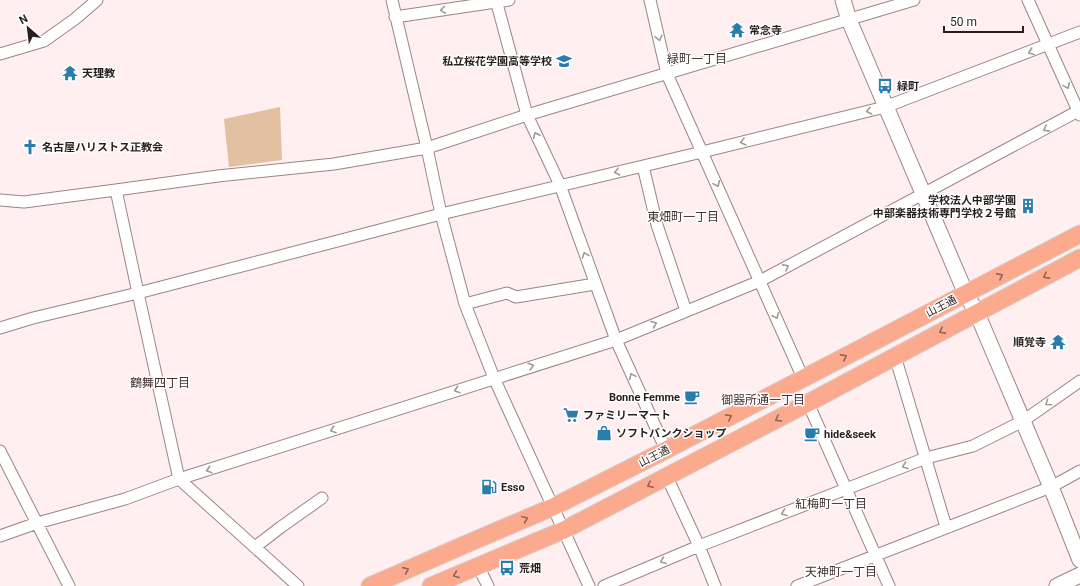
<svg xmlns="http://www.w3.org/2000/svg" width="1080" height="586" font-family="Roboto,'Noto Sans JP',sans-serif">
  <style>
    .green { fill: #e1c1a1 }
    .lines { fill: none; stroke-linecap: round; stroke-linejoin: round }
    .street-casing { stroke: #9c8485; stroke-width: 13 }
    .secondary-casing { stroke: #9c8485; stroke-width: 17 }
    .primary-casing { stroke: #d4d2d2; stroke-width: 19 }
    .street { stroke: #fff; stroke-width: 11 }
    .secondary { stroke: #fff; stroke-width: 15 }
    .primary { stroke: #fbaa8d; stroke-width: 17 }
    .oneway { stroke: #9e9a9a }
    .oneway2 { stroke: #926456 }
    .labels { text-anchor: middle; stroke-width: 3; stroke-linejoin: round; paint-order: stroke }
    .poi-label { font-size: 11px; font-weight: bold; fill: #281e1f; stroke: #fff; text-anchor: start }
    .street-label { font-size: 11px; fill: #281e1f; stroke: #fff }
    .neighbourhood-label { font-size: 12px; fill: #453132; stroke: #fff }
  </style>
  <rect width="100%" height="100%" fill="#ffeff0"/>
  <path class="green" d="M280,107L282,160L229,167L224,119Z"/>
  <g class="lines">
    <defs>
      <path id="street" d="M392,0L427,148L441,214L465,304L494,378L589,586
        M496,0L527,115L560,185L616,340L666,450
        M650,0L667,74L803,378
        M1028,0L1080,115
        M395,17L509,0
        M0,54L44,41L75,19L97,0
        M643,166L657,225L686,311
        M116,190L138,293L179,479L298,586
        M0,200L24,202L116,190L218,176L334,164L427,148L527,115L914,0
        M465,304L507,293L516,297L595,284
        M0,328L33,318L138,293L441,214L702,152L885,107L1080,32
        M895,356L946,527
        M808,403L889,586
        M0,451L69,586
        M667,477L699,546L715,586
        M0,536L37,523L125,499L179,479L616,340L760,281L1080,110
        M255,547L281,527L322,498
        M478,566L488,586
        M604,586L699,546L926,458L973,446L1023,421L1080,381
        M797,586L1051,487L1080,471"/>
      <path id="secondary" d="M843,0L849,20L966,294L977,313L985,332L1051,487L1080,560
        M1057,586L1080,575"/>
      <path id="primary" d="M370,586L464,545L553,507L666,450L1080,234
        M431,586L564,530L808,403L1080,258"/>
    </defs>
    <use href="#street" class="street-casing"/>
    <use href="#secondary" class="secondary-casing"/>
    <use href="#primary" class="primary-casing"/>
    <use href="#street" class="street"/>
    <use href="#secondary" class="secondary"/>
    <use href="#primary" class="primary"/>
  </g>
  <defs><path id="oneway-chevron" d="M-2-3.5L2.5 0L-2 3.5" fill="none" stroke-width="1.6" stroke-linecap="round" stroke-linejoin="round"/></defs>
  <g class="oneway">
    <use href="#oneway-chevron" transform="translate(443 10) rotate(172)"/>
    <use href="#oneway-chevron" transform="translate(659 38) rotate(77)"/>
    <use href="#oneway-chevron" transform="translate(1031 52) rotate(159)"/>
    <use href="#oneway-chevron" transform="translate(1067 86) rotate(66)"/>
    <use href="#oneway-chevron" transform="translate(869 111) rotate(166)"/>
    <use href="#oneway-chevron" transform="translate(1046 129) rotate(152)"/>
    <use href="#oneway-chevron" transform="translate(536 135) rotate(-115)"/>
    <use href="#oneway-chevron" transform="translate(743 142) rotate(166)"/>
    <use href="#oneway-chevron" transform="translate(617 172) rotate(167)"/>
    <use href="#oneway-chevron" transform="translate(717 184) rotate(66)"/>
    <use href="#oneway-chevron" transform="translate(585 255) rotate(-110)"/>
    <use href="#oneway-chevron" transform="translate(786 267) rotate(-28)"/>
    <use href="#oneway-chevron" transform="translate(776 316) rotate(66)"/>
    <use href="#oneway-chevron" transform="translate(654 324) rotate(-22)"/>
    <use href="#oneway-chevron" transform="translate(531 366) rotate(-17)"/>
    <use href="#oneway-chevron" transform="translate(632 376) rotate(-114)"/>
    <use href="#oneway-chevron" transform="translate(457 390) rotate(162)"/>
    <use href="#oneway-chevron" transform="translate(1048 403) rotate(145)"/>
    <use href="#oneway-chevron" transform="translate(333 430) rotate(162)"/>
    <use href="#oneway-chevron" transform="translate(905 466) rotate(159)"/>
    <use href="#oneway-chevron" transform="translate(209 470) rotate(162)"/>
    <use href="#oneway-chevron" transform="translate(784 513) rotate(159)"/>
    <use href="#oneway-chevron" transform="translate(663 561) rotate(157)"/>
  </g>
  <g class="oneway2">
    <use href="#oneway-chevron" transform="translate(1000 276) rotate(-28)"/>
    <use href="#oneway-chevron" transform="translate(1046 276) rotate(152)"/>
    <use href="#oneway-chevron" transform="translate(942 331) rotate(152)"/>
    <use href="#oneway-chevron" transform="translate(844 357) rotate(-28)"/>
    <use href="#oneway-chevron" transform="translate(729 417) rotate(-28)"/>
    <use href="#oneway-chevron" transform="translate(778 419) rotate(152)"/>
    <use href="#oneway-chevron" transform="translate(650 485) rotate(153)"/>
    <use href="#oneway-chevron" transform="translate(525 519) rotate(-23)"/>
    <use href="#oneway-chevron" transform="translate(406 570) rotate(-24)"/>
    <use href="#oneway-chevron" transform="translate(456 575) rotate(157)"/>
  </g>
  <defs>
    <symbol id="temple-bare" viewBox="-9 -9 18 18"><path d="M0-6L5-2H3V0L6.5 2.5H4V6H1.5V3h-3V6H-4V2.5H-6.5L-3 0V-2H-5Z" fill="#297dad" stroke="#fff" stroke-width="2.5" paint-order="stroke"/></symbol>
    <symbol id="school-bare" viewBox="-9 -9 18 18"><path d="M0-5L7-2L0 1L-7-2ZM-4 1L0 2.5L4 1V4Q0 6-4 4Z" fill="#297dad" stroke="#fff" stroke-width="2.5" paint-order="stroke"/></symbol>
    <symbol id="bus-bare" viewBox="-9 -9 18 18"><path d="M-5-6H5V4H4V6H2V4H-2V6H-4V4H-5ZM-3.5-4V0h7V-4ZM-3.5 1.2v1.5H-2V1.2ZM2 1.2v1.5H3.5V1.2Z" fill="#297dad" stroke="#fff" stroke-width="2.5" paint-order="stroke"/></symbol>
    <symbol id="church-bare" viewBox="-9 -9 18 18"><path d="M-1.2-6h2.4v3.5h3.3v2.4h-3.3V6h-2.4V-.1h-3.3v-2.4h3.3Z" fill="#297dad" stroke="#fff" stroke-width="2.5" paint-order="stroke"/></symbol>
    <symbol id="building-bare" viewBox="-9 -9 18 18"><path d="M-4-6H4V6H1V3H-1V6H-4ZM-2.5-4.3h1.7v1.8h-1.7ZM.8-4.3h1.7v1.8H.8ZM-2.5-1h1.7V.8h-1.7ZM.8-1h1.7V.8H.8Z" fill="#297dad" stroke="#fff" stroke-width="2.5" paint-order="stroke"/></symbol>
    <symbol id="cafe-bare" viewBox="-9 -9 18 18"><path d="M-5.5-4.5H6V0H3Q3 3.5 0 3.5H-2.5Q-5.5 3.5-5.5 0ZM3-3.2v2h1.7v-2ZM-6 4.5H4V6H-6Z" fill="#297dad" stroke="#fff" stroke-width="2.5" paint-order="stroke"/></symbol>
    <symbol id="supermarket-bare" viewBox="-9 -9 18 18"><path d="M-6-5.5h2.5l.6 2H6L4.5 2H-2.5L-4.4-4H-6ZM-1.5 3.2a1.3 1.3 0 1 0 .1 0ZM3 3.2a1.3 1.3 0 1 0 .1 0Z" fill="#297dad" stroke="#fff" stroke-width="2.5" paint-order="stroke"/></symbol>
    <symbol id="shop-bare" viewBox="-9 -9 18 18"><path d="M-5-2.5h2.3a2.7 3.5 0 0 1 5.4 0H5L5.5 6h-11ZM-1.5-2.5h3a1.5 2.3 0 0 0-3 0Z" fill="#297dad" stroke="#fff" stroke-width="2.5" paint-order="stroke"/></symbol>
    <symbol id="fuel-bare" viewBox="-9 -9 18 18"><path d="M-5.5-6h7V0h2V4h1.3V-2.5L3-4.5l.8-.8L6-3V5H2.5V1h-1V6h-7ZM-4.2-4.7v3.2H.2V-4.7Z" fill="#297dad" stroke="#fff" stroke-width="2.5" paint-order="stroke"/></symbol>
  </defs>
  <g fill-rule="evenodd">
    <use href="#temple-bare" x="726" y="19" width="22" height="22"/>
    <use href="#school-bare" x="553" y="50" width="22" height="22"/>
    <use href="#temple-bare" x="59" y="62" width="22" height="22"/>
    <use href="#bus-bare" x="874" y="75" width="22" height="22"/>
    <use href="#church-bare" x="19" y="136" width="22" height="22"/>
    <use href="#building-bare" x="1017" y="195" width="22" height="22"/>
    <use href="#temple-bare" x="1047" y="331" width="22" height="22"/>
    <use href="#cafe-bare" x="681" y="386" width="22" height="22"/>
    <use href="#supermarket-bare" x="560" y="404" width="22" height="22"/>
    <use href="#shop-bare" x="593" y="422" width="22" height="22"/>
    <use href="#cafe-bare" x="801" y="423" width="22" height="22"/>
    <use href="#fuel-bare" x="478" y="476" width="22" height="22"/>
    <use href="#bus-bare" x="496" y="557" width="22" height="22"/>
  </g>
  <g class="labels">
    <g class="poi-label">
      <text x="749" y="34">常念寺</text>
      <text x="552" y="65" text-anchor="end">私立桜花学園高等学校</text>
      <text x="82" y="77">天理教</text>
      <text x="897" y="90">緑町</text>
      <text x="42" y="151">名古屋ハリストス正教会</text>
      <text x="1016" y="204" text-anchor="end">学校法人中部学園<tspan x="1016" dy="13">中部楽器技術専門学校２号館</tspan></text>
      <text x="1046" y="346" text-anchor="end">順覚寺</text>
      <text x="680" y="401" text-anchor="end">Bonne Femme</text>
      <text x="583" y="419">ファミリーマート</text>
      <text x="616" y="437">ソフトバンクショップ</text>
      <text x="824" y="438">hide&amp;seek</text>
      <text x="501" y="491">Esso</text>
      <text x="519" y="572">荒畑</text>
    </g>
    <g class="street-label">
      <text transform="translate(941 306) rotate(-28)" y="4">山王通</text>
      <text transform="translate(654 456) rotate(-27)" y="4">山王通</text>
    </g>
    <g class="neighbourhood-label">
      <text x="697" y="63">緑町一丁目</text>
      <text x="683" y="221">東畑町一丁目</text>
      <text x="160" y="387">鶴舞四丁目</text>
      <text x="763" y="404">御器所通一丁目</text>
      <text x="831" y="508">紅梅町一丁目</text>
      <text x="841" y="576">天神町一丁目</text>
    </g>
  </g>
  <g transform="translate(28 28) rotate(332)" stroke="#ffffff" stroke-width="3" paint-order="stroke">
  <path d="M0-3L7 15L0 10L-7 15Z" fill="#281e1f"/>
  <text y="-6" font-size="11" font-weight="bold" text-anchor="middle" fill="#281e1f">N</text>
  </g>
  <path d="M944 26v6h79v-6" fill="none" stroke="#281e1f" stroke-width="2"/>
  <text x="950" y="26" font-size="12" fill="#281e1f" stroke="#ffffff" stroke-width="3" paint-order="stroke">50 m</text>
</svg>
